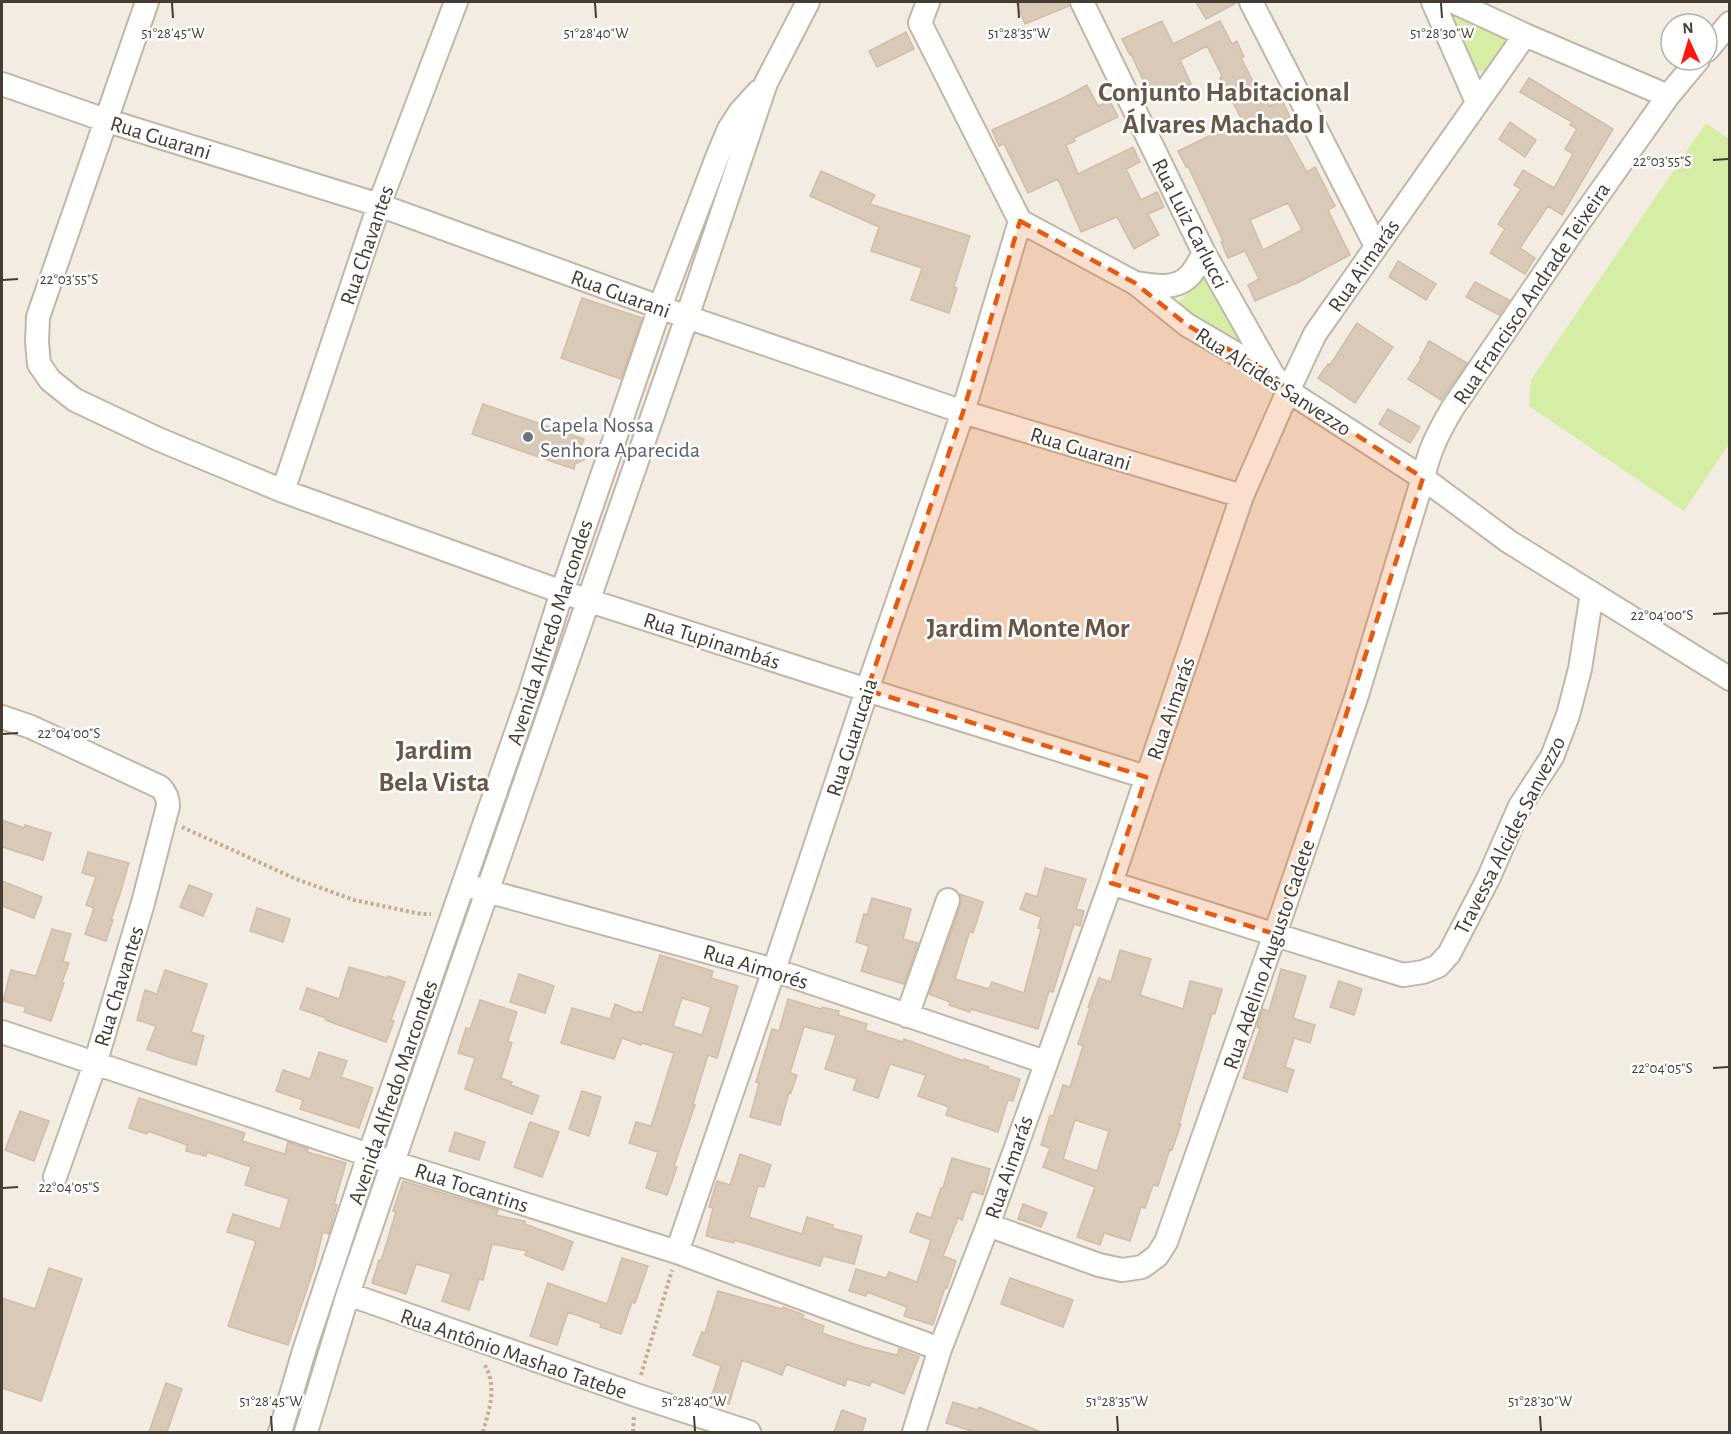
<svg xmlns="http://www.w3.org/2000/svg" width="1731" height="1434" font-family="'Alegreya Sans',sans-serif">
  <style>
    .green { fill: #d5eda5 }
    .building { fill: #d9c9b9; stroke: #d2bda9; stroke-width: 1.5; fill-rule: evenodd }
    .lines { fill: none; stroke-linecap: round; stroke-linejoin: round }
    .minor-casing { stroke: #c2b6a7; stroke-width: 26 }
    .path { stroke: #c3ad93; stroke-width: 4; stroke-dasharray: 3 3; stroke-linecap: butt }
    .minor { stroke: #fff; stroke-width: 22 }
    .marked { fill: #e8590c; fill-opacity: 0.2; stroke: #e8590c; stroke-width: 4.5; stroke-dasharray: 12 8; stroke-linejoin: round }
    .ticks { fill: none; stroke: #453c32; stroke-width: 2 }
    .worship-dot { fill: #6b7280; stroke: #fff; stroke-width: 2 }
    .labels { text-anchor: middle; stroke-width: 5; stroke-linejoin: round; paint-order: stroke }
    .street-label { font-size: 22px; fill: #453c32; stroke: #fff }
    .worship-label { font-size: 22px; fill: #5b616d; stroke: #fff; text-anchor: start }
    .district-label { font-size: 28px; font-weight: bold; fill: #695848; stroke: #fff }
    .ticks-label { font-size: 15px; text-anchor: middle; fill: #453c32; stroke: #fff; stroke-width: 5; stroke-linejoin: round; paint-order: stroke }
  </style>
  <rect width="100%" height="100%" fill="#f3ece2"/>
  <path class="green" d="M1443,6L1505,30L1509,41L1489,69L1481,71L1473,68Z
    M1706,123L1729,139V444L1684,511L1529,406L1531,380Z
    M1204,276L1216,294L1237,336L1255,358L1233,338L1177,304Z"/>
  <path class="building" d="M1016,2H1069V6L1025,24Z
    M1196,2H1238L1206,19Z
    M1162,21L1173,44L1220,21L1232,44L1237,41L1244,57L1241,58L1256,87L1259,85L1269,106L1282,100L1290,117L1279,122L1307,172L1315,167L1335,206L1328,210L1350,255L1299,282L1255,301L1248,285L1259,279L1245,251L1228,258L1221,242L1223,241L1188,166L1186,167L1178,151L1242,120L1220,78L1222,76L1207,46L1180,60L1191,84L1153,102L1131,54L1130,55L1122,39ZM1288,203L1302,230L1263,250L1250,220Z
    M906,32L914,49L877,67L869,51Z
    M1529,78L1613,129L1562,215L1548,206L1520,248L1535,258L1525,274L1490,253L1505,229L1498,224L1521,189L1514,185L1523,170L1554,188L1573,154L1565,149L1577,129L1570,125L1572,122L1520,92Z
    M1087,85L1098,106L1110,101L1118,117L1074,138L1075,141L1066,145L1078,174L1133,147L1140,162L1126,169L1141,200L1157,192L1164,207L1148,214L1159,235L1134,249L1117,217L1081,232L1058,179L1028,193L1004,144L999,146L992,130L1061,99Z
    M1510,122L1536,140L1525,157L1499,139Z
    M821,171L875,195L870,204L970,236L954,287L957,288L949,313L911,300L922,268L871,251L879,227L810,196Z
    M1398,261L1436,284L1426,300L1389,277Z
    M1475,282L1509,300L1499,315L1466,297Z
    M582,298L642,318L621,379L561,358Z
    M1357,323L1393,347L1355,403L1318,378L1328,364L1330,365Z
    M1429,341L1467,363L1441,400L1408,379L1421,359L1420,358Z
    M483,404L584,439L581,446L587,458L575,464L574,469L472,434Z
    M1388,409L1420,427L1410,443L1379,424Z
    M2,820L24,828L25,825L51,833L43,860L2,847Z
    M88,852L129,863L120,894L111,920H113L106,941L85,934L94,908L86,905L96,877L82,873Z
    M1045,868L1086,879L1076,909L1084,911L1080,926L1074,924L1053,992L1049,991L1038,1029L971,1009L970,1012L949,1005L950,1002L929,994L961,904L960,894L983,902L973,933L970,931L955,979L989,989L992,982L1024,993L1041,929L1038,928L1041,917L1020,909L1026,893L1037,897Z
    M2,881L42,897L34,918L2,906Z
    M189,885L212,894L203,916L180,907Z
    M872,898L911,909L903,939L918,943L904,984L861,971L869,946L856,942L864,914L867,915Z
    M257,908L290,919L283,942L250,931Z
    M52,929L71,934L63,961L69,963L62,982L64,983L51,1021L24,1012L26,1007L3,1001L11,970L36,976Z
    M1120,950L1151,959L1140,995L1183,1009L1190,981L1222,989L1215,1014L1212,1013L1179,1124H1181L1172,1150L1170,1149L1158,1186L1153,1185L1145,1208L1141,1207L1130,1241L1104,1233L1100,1245L1077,1237L1095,1187L1043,1167L1050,1148L1041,1145L1050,1115L1053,1116L1063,1085L1070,1087L1083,1046L1078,1044L1090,1007H1088L1099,978L1111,982ZM1075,1120L1109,1131L1097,1171L1063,1159Z
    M660,955L713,971L711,978L738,986L717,1058L708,1055L693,1104L695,1105L674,1166L677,1167L667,1195L646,1188L658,1152L629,1143L636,1122L651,1126L674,1053L642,1043L641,1045L622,1038L614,1059L561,1043L572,1008L610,1019L615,1004L637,1013L638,1011L642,1013ZM682,998L711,1007L702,1035L673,1026Z
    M349,967L387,978L388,976L405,982L391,1020L394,1021L386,1042L325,1020L326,1018L300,1009L307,988L339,999Z
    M1281,969L1306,976L1293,1018L1315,1025L1310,1043L1294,1038L1285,1067L1294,1070L1287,1092L1243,1078L1260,1028L1257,1027L1259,1020L1263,1009L1269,1011Z
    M165,970L207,984L191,1032L204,1036L196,1065L169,1057L147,1049L156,1026L137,1020L145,990L157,994Z
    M519,974L554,986L545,1013L510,1002Z
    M1339,981L1362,989L1354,1015L1330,1007Z
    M788,999L821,1009L822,1007L839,1011L838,1015L867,1024L865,1030L903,1042L904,1039L964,1061V1059L989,1067L988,1069L1020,1079L1013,1101L1008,1100L998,1132L946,1115L949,1107L918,1096L926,1075L890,1064L878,1098L853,1090L857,1079L825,1069L836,1035L806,1027H804L790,1073L797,1075L791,1093L789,1092L780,1125L750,1117L759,1083L756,1082L772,1029L779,1031Z
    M480,1000L517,1012L508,1041L512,1043L501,1078L512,1082L511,1085L539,1096L532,1114L465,1089L475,1058L458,1053L466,1028L470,1029Z
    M319,1052L347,1061L341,1077L373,1088L359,1128L300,1109L303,1100L276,1091L283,1070L310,1079Z
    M582,1091L601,1097L589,1136L569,1129Z
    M139,1098L245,1133L242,1141L285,1154L288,1142L308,1149L307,1152L346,1163L334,1204L337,1205L330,1229L329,1234L323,1232L314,1268L288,1345L228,1326L256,1241L227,1232L233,1214L280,1229L289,1199L245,1185L251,1167L207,1152L206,1156L186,1151L187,1145L148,1131L147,1134L129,1128Z
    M20,1111L49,1121L34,1161L5,1150Z
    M530,1122L559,1132L542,1177L514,1167Z
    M455,1132L485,1142L479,1160L449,1151Z
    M740,1154L771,1165L764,1187L758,1186L749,1217L802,1234L807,1217L833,1225L832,1228L862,1236L854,1264L823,1256L820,1266L734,1240V1243L706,1236L713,1208L709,1207L717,1181L730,1185Z
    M952,1158L990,1169L983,1195L972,1191L962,1220L958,1218L943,1256L956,1261L947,1288L945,1287L933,1325L904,1316L907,1307L867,1292L866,1296L849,1291L856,1269L886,1278L889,1272L917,1282L931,1240L910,1232L917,1213L931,1218L941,1188H943Z
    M403,1181L498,1210L496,1215L525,1221V1224L573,1242L563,1270L525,1255L527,1251L492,1244L483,1280L479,1279L469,1310L442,1301L451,1274L416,1264L406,1294L372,1283L379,1260L381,1261L396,1212L393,1211Z
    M1023,1204L1047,1213L1041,1227L1018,1219Z
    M622,1258L648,1266L635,1303L632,1302L621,1334L600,1327L601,1324L568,1312L557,1345L530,1336L548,1283L607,1304Z
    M49,1268L82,1279L41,1401L2,1388V1298L35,1309Z
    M1010,1278L1073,1300L1063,1327L1001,1304Z
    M718,1291L782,1309L783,1307L804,1315L802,1318L824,1326L822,1333L863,1347L897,1355L899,1349L919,1357L904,1394L871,1381L870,1386L847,1379L845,1386L786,1364L782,1375L742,1360L729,1404L711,1398L721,1366L693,1355L702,1332L705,1333Z
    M166,1383L182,1389L167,1432H149Z
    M953,1402L978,1410L979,1407L1041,1432H975L946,1423Z
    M842,1410L866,1419L862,1432H834Z"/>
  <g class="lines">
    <defs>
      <path id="minor" d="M147,2L38,317L37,342L39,364L50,380L75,400L158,439L283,491L562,592L867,690L1146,777
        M928,2L920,23L1020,221L1135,283L1187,325L1274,376L1288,391L1423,478L1508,541L1730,679
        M1082,2L1204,253L1273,375
        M1251,2L1376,246
        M1433,2L1477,102
        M1454,2L1525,35L1668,96
        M1707,50L1730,23
        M2,84L105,120L379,205L687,317L963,412L1242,496
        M1135,283C1153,286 1177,291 1191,274C1196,268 1200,260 1204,253
        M283,491L379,205L456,2
        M2,717L31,727L160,787C166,793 168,798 168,806L143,903L95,1064L55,1177
        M1111,883L1403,975L1423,972L1438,966L1449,954L1489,877L1520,806L1552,757L1568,715L1580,669L1592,593
        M476,888L774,970L1045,1062
        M907,1016L948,900
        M2,1032L369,1155L677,1252L940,1349
        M988,1225L1099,1265L1122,1270L1142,1267L1157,1256L1166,1242L1275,934L1357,695L1423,478C1430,448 1437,435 1452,409L1577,225L1668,96L1698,60
        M677,1252L774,970L867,690L963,412L1020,221
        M348,1294L636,1395L749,1432
        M280,1432L304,1351L369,1155L530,693L562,592L660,307L718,155L729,129L740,112L758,92
        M306,1432L348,1294L393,1162L687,317L766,83L808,2
        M914,1432L940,1349L988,1225L1111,883L1242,496L1288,391L1315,334L1525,35"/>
    </defs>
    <use href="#minor" class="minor-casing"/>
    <path class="path" d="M182,827L296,879L354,900L421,914H431
      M641,1375L672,1270
      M483,1432C489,1410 498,1386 484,1364
      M633,1432L634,1415"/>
    <use href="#minor" class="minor"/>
  </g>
  <path class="marked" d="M1020,221L1135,283L1187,325L1274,376L1288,391L1423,478L1275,934L1111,883L1146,777L867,690L963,412Z"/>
  <path class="ticks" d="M172,3L173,18M595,3L596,18M1018,3L1019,18M1441,3L1442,18M1713,160L1728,159M3,280L18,279M1713,614L1728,613M3,734L18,733M1713,1068L1728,1067M3,1188L18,1187M271,1416L272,1431M694,1416L695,1431M1117,1416L1118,1431M1540,1416L1541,1431"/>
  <circle class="worship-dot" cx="528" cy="437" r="6"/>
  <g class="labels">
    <g class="street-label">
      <text transform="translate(161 137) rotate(17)" y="8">Rua Guarani</text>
      <text transform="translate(1191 223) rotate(63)" y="8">Rua Luiz Carlucci</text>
      <text transform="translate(366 245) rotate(-71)" y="8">Rua Chavantes</text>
      <text transform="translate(1363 265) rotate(-55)" y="8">Rua Aimarás</text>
      <text transform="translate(621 293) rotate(20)" y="8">Rua Guarani</text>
      <text transform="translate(1531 293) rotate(-56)" y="8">Rua Francisco Andrade Teixeira</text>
      <text transform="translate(1274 381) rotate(33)" y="8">Rua Alcides Sanvezzo</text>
      <text transform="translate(1081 448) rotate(17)" y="8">Rua Guarani</text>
      <text transform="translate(549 632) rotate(-72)" y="8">Avenida Alfredo Marcondes</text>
      <text transform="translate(712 640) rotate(18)" y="8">Rua Tupinambás</text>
      <text transform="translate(1170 708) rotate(-71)" y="8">Rua Aimarás</text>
      <text transform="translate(851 737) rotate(-72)" y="8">Rua Guarucaia</text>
      <text transform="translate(1509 835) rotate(-63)" y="8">Travessa Alcides Sanvezzo</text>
      <text transform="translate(1268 954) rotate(-71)" y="8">Rua Adelino Augusto Cadete</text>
      <text transform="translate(756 966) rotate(17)" y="8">Rua Aimorés</text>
      <text transform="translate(118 986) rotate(-73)" y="8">Rua Chavantes</text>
      <text transform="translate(392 1092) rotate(-71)" y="8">Avenida Alfredo Marcondes</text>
      <text transform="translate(1008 1167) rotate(-71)" y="8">Rua Aimarás</text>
      <text transform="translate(472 1187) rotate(18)" y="8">Rua Tocantins</text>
      <text transform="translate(514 1353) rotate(19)" y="8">Rua Antônio Mashao Tatebe</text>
    </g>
    <g class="worship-label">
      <text x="540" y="432">Capela Nossa<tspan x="540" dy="25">Senhora Aparecida</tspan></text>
    </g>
    <g class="district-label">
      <text x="1224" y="101">Conjunto Habitacional<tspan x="1224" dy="32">Álvares Machado I</tspan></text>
      <text x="1028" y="637">Jardim Monte Mor</text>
      <text x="434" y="759">Jardim<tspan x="434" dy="32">Bela Vista</tspan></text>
    </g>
  </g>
  <g class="ticks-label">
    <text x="173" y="38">51°28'45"W</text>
    <text x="596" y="38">51°28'40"W</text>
    <text x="1019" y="38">51°28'35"W</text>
    <text x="1442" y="38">51°28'30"W</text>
    <text x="1662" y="166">22°03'55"S</text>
    <text x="69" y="284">22°03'55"S</text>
    <text x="1662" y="620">22°04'00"S</text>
    <text x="69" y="738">22°04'00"S</text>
    <text x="1662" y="1073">22°04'05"S</text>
    <text x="69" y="1192">22°04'05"S</text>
    <text x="271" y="1406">51°28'45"W</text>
    <text x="694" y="1406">51°28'40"W</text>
    <text x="1117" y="1406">51°28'35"W</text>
    <text x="1540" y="1406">51°28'30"W</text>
  </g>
  <rect width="1731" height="1434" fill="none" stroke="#453c32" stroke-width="6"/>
  <g transform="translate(1689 42) rotate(356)"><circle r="28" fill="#ffffff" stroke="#b5b1ad" stroke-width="1.5"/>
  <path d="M0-4.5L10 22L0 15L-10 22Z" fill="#ff160d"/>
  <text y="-9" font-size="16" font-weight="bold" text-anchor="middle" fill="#453c32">N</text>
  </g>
</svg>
